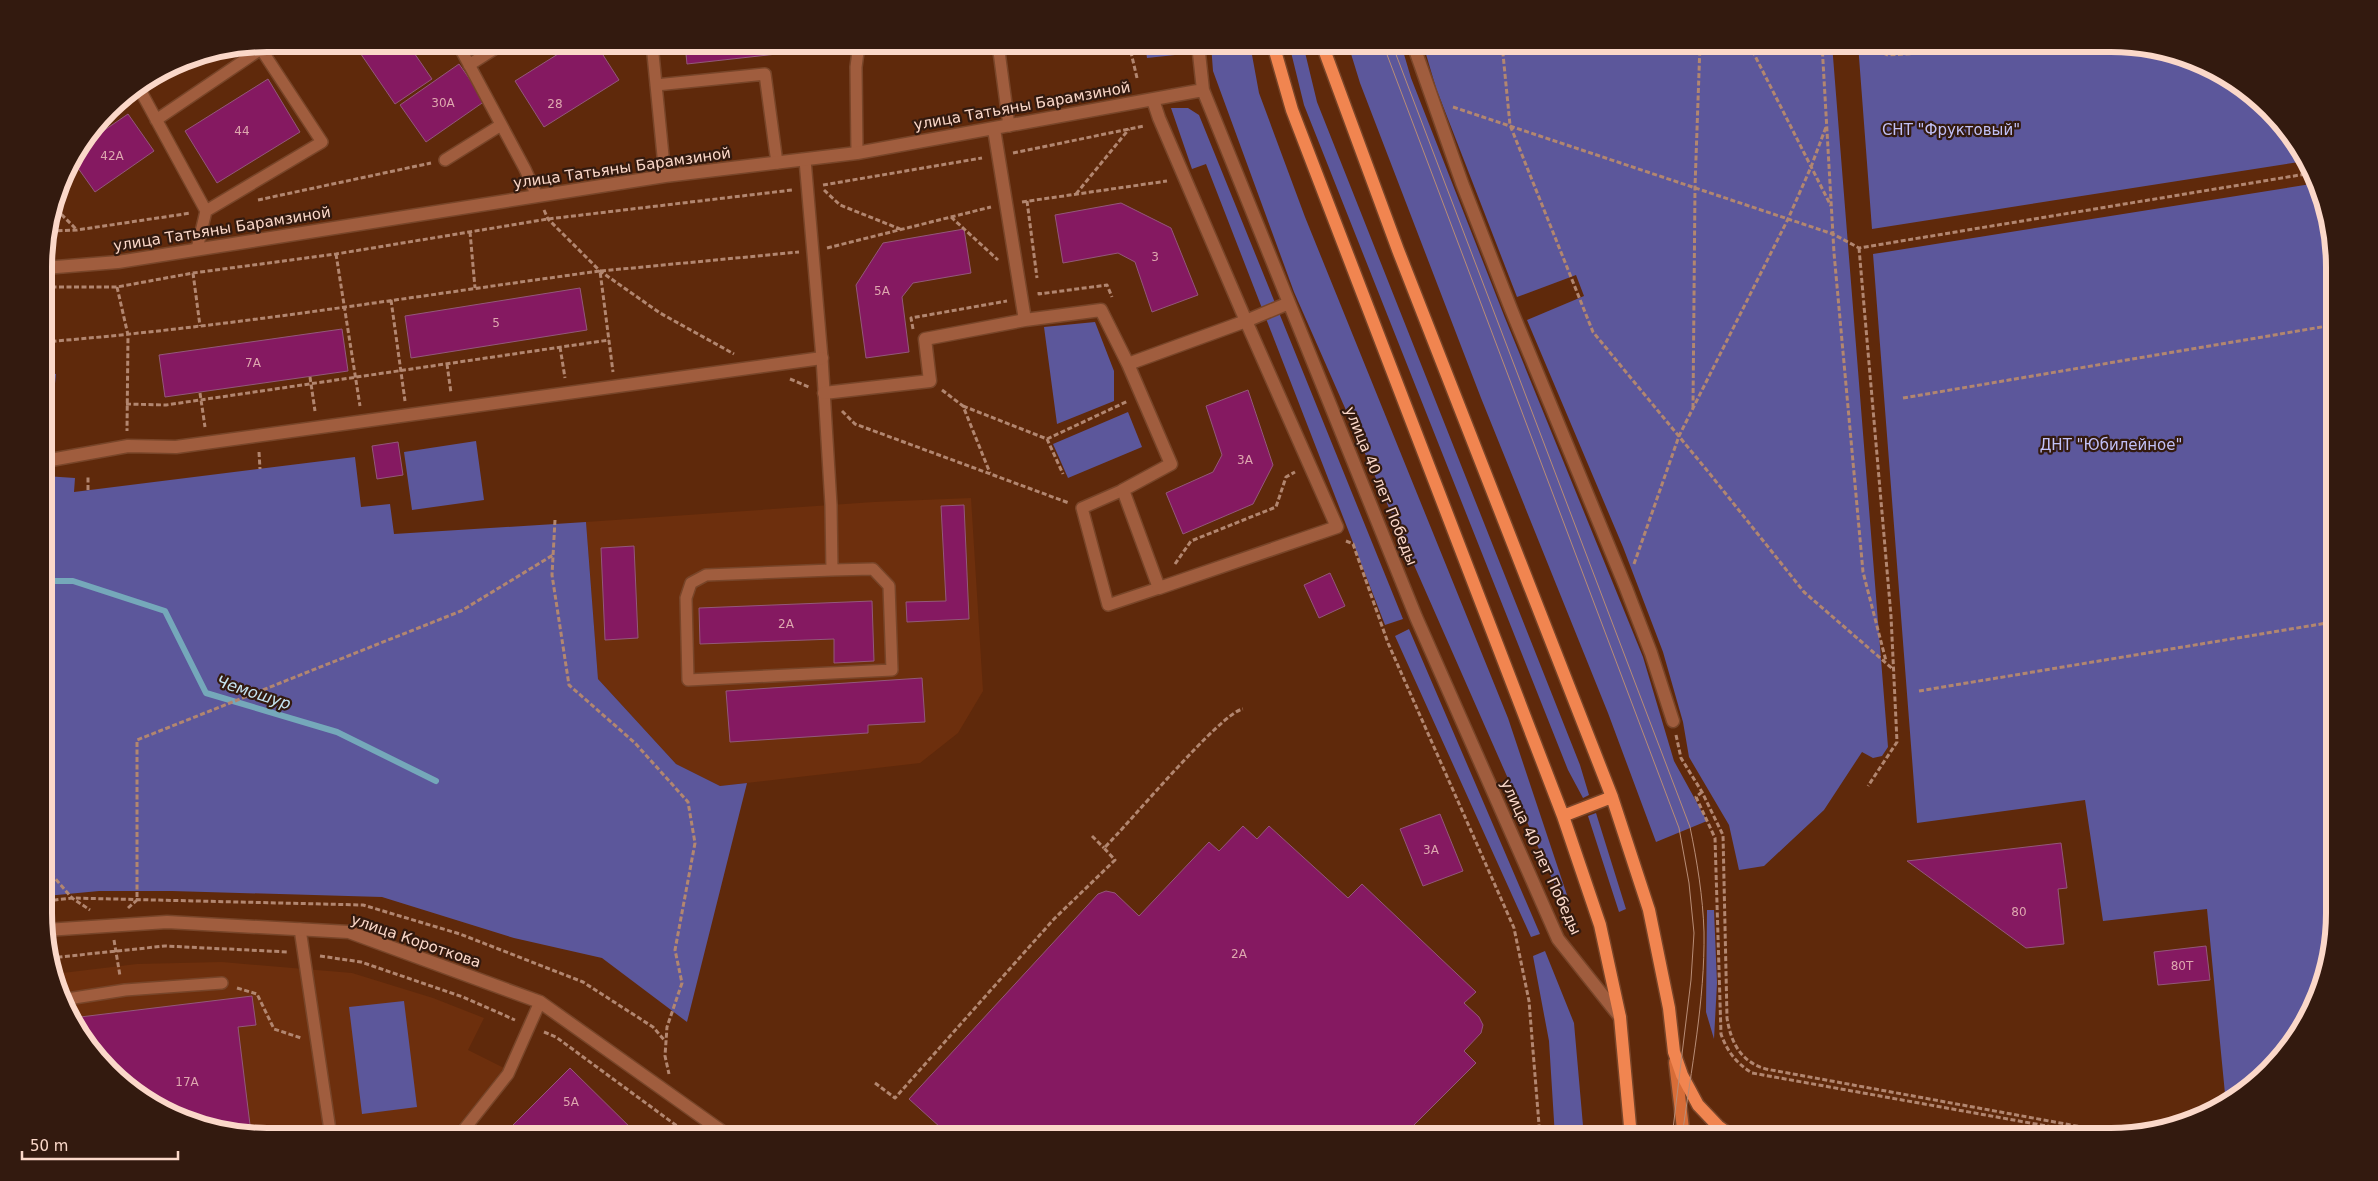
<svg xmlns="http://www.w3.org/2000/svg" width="2378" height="1181" font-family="'DejaVu Sans',sans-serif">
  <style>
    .built { fill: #6d2f0d }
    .green { fill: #5c579b }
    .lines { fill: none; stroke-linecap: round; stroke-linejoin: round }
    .stream { stroke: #75a8ba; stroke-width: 6 }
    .building { fill: #851961; stroke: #93587a }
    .service-casing { stroke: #784529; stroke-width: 14 }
    .minor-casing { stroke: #784529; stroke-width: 15 }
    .secondary-casing { stroke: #784529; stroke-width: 15 }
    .primary-casing { stroke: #784529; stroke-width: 15 }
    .path { stroke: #b28670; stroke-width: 3; stroke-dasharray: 5 2.5; stroke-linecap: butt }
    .service { stroke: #a05d3e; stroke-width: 11 }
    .minor { stroke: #a05d3e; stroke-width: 12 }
    .secondary { stroke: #d76d38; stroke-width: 12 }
    .primary { stroke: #f18550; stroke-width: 12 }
    .tram { stroke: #b88d77; stroke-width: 1 }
    .labels { text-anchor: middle; stroke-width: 4.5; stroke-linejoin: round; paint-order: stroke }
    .number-label { font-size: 12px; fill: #dea8af }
    .street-label { font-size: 15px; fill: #fbd8c9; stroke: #331a0f }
    .park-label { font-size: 15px; fill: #c2c1f7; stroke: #331a0f }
    .water-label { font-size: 16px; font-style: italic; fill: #c5e4f1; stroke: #331a0f }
    .rim { fill: none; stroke: #fbd8c9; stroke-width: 6 }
  </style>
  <rect width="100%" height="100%" fill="#5f290b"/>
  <path class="built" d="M971,498L983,691L958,733L920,763L720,786L676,764L598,679L586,522L874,502Z
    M222,962L352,973L433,998L484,1018L468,1050L504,1068L449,1137H268L169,1114L90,1049L61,999L54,974L137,964Z"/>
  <path class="green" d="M1145,44H1176L1175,55L1147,58Z
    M1211,44H1250L1259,93L1305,217L1508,718L1570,904L1564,906L1294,292L1213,71Z
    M1289,44H1303L1317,102L1580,765L1589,795L1583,798L1568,770L1304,105Z
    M1348,44H1401L1411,78L1505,318L1643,657L1674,761L1707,821L1656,842L1608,713L1481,398L1360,83Z
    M1423,44H1832L1888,747L1882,756L1873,758L1862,752L1824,810L1764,866L1739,870L1729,825L1689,757L1683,722L1663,652L1623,547L1527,320L1584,296L1576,275L1517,297L1436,88Z
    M1858,44H2110L2209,67L2288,132L2305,161L1872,229Z
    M1171,108H1188L1199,115L1403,619L1385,625L1206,164L1192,169Z
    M2317,183L2332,239L2334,914L2311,1012L2278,1061L2234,1100L2226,1104L2207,909L2103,921L2085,800L1917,823L1873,254Z
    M1095,322L1114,371V401L1057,424L1044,327Z
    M45,373L56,374L50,431H45Z
    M1128,412L1142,447L1068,478L1053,444Z
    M476,441L484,500L412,510L404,452Z
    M355,457L361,507L390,504L394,534L586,522L598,679L676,764L720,786L747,783L687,1022L602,958L514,938L382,897L172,891H99L46,896L45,476L75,478L74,492Z
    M1409,629L1540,934L1531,937L1395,636Z
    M1596,813L1626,909L1619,912L1588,816Z
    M1707,910H1714L1717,983L1714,1039L1706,1012Z
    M1545,951L1574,1023L1584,1137H1555L1549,1041L1533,956Z
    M404,1001L417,1107L362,1114L349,1007Z"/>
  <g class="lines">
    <path class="stream" d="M45,581H73L165,611L206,693L337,732L436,781"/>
  </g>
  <path class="building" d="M354,44H408L432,79L395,104Z
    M574,44H596L619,80L544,127L515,81Z
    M685,44H848L849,46L687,64Z
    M459,64L485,101L426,142L400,105Z
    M268,79L300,132L217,183L185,131Z
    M128,114L154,151L95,192L73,161L87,142Z
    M1121,203L1171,228L1198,295L1152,312L1135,262L1118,253L1063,263L1055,215Z
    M964,229L971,273L913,283L902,297L909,352L866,358L856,285L883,243Z
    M580,288L587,330L411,358L405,316Z
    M342,329L348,371L165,397L159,355Z
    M1248,390L1273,465L1253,504L1183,534L1166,493L1213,472L1222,455L1206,406Z
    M398,442L403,475L377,479L372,446Z
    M964,505L969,619L907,622L906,602L946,601L941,506Z
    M634,546L638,638L605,640L601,548Z
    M1330,573L1345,606L1319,618L1304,585Z
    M872,601L874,661L834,663V639L700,644L699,608Z
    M922,678L925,722L868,725V733L730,742L726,691Z
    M1440,814L1463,871L1423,886L1400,829Z
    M1243,826L1257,839L1269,826L1348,898L1362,884L1476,992L1464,1003L1479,1017L1483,1025L1481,1033L1464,1051L1476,1063L1402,1137H951L909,1099L1098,894L1106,891L1115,893L1139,916L1209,842L1219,851Z
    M2061,843L2067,888L2058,889L2064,944L2026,948L1907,861Z
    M2206,946L2210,980L2158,985L2154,952Z
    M252,996L256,1025L238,1027L251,1133L169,1114L90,1049L72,1018Z
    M570,1068L640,1137H501Z"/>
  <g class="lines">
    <defs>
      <path id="service" d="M458,44L525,169L537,196
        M652,44L665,176
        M998,44L1009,126
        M469,65L502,44
        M656,85L765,74L777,163
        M139,88L206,211L197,249
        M156,120L261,49L322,142L206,211
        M857,153L856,67L859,44
        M445,160L501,125
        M805,160L822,358L831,505L832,570L706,575L691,583L686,598L688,680L892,670L889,586L873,569L832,570
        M1123,490L1082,508L1108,605L1159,588
        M300,929L331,1137
        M61,1000L125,990L222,983
        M458,1137L508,1074L540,1002"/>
      <path id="minor" d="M1198,44L1203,90L1416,617L1558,939L1620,1017
        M1413,44L1462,183L1511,309L1626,588L1651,653L1673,721
        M994,129L1025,320L1101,310L1128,364L1246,321L1159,118L1153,100
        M44,268L118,262L665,176L857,153L1203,90
        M1128,364L1171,464L1123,490L1159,588L1337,527L1246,321L1289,303
        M824,393L930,381L925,339L1025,320
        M45,461L128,446L176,447L822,358
        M46,930L167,922L349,932L540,1002L730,1137"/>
      <path id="secondary" d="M1675,1062L1684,1137"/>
      <path id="primary" d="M1273,44L1292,110L1563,816L1600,925L1620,1017L1631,1137
        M1322,44L1398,250L1612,797L1649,910L1669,1008L1674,1052L1682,1075L1698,1105L1718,1126L1733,1137
        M1563,816L1612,797"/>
    </defs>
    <use href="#service" class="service-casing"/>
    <use href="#minor" class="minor-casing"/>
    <use href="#secondary" class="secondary-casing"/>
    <use href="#primary" class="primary-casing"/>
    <path class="path" d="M1129,44L1137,78
      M1502,44L1510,125L1593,332L1710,474L1804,592L1894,670
      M1749,44L1831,206
      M1822,44L1834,253L1863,572L1886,661
      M1874,44L1875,50L1888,55L2075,44
      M1453,107L1833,234L1859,248L2312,173
      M1013,153L1144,126
      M823,185L982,158
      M824,190L840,205L900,229
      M1076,194L1129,129
      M258,200L431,163
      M1027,201L1037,278
      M1022,202L1167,181
      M56,209L76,229
      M544,210L548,219L600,271L660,313L734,354
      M951,217L998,260
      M50,231L77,230L191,213
      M470,232L475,288
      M827,248L991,207
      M1859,248L1891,616L1897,742L1868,786
      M336,254L360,406
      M601,271L799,252
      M193,273L200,326
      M44,287H117L193,273L336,254L548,219L792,190
      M117,287L128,335L127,431
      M1039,292V294L1107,285L1112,297
      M391,300L405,401
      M913,329L911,318L1007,301
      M44,342C230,327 415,296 600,271L613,372
      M560,347L565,378
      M447,364L451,393
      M310,377L315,411
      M790,379L809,387
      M942,390L963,406L990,473
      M200,393L205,427
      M1903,398L2333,325
      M126,404L166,405L609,340
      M963,406L1047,439L1063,474
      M1693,408L1695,187L1700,44
      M842,411L855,424L1069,503
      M1047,439L1128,401
      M259,452L260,469
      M88,490V476
      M555,520L552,575L569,685L635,743L688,802L695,843L675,950L682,983L667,1027L665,1056L669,1074
      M1346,541L1353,544L1388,643L1514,928L1529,1001L1540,1137
      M1175,564L1191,541L1276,507L1286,477L1295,472
      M1634,564L1679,436L1788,219L1811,167L1826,127
      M1919,691L2333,622
      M1676,735L1681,758L1702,792L1723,835L1727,1018C1731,1043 1741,1062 1766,1069L2131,1136
      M1702,792L1696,797L1715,838L1721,1034C1727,1051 1736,1063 1752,1073L2108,1137
      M1092,836L1104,848
      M46,868L72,898L90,910
      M46,901L72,898L363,905L460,934L583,982L653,1027L665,1041
      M128,908L137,900V740L461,611L553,555
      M114,940L120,976
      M320,956L361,962L463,997L515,1020
      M50,958L165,946L289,952
      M237,988L257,994L274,1029L301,1038
      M544,1032L556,1037L692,1137
      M875,1083L895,1098L1054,919L1115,860L1104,848C1128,825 1221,712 1243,709"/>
    <use href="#service" class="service"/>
    <use href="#minor" class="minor"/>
    <use href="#secondary" class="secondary"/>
    <use href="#primary" class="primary"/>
    <path class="tram" d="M1383,44L1679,828L1689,883L1694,933L1691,980L1672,1137
      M1392,44L1690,827C1697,861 1703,897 1704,932C1705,1000 1691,1070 1682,1137"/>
  </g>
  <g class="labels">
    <g class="number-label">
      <text x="443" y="107">30А</text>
      <text x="555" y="108">28</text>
      <text x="242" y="135">44</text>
      <text x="112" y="160">42А</text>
      <text x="1155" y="261">3</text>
      <text x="882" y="295">5А</text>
      <text x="496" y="327">5</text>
      <text x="253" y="367">7А</text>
      <text x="1245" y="464">3А</text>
      <text x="786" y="628">2А</text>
      <text x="1431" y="854">3А</text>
      <text x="2019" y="916">80</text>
      <text x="1239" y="958">2А</text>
      <text x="2182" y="970">80Т</text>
      <text x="187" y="1086">17А</text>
      <text x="571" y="1106">5А</text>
    </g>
    <g class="street-label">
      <text transform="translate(1022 106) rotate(-10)" y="5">улица Татьяны Барамзиной</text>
      <text transform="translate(622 168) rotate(-8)" y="5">улица Татьяны Барамзиной</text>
      <text transform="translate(222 229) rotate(-9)" y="5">улица Татьяны Барамзиной</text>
      <text transform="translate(1381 486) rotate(68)" y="5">улица 40 лет Победы</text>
      <text transform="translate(1541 857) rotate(65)" y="5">улица 40 лет Победы</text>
      <text transform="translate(416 941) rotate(19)" y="5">улица Короткова</text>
    </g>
    <g class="park-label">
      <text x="1951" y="135">СНТ "Фруктовый"</text>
      <text x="2111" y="450">ДНТ "Юбилейное"</text>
    </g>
    <g class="water-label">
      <text transform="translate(254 692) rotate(18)" y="6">Чемошур</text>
    </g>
  </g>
  <path d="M0 0H2378V1181H0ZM267 52H2111A215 215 0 0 1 2326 267V913A215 215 0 0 1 2111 1128H267A215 215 0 0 1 52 913V267A215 215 0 0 1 267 52Z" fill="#331a0f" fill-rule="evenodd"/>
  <path class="rim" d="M267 52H2111A215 215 0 0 1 2326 267V913A215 215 0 0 1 2111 1128H267A215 215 0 0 1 52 913V267A215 215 0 0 1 267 52Z"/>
  <path d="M22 1151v8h156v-8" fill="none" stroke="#fbd8c9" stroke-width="2.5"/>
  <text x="30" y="1151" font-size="15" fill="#fbd8c9" stroke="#331a0f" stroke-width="4" paint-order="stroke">50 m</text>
</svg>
